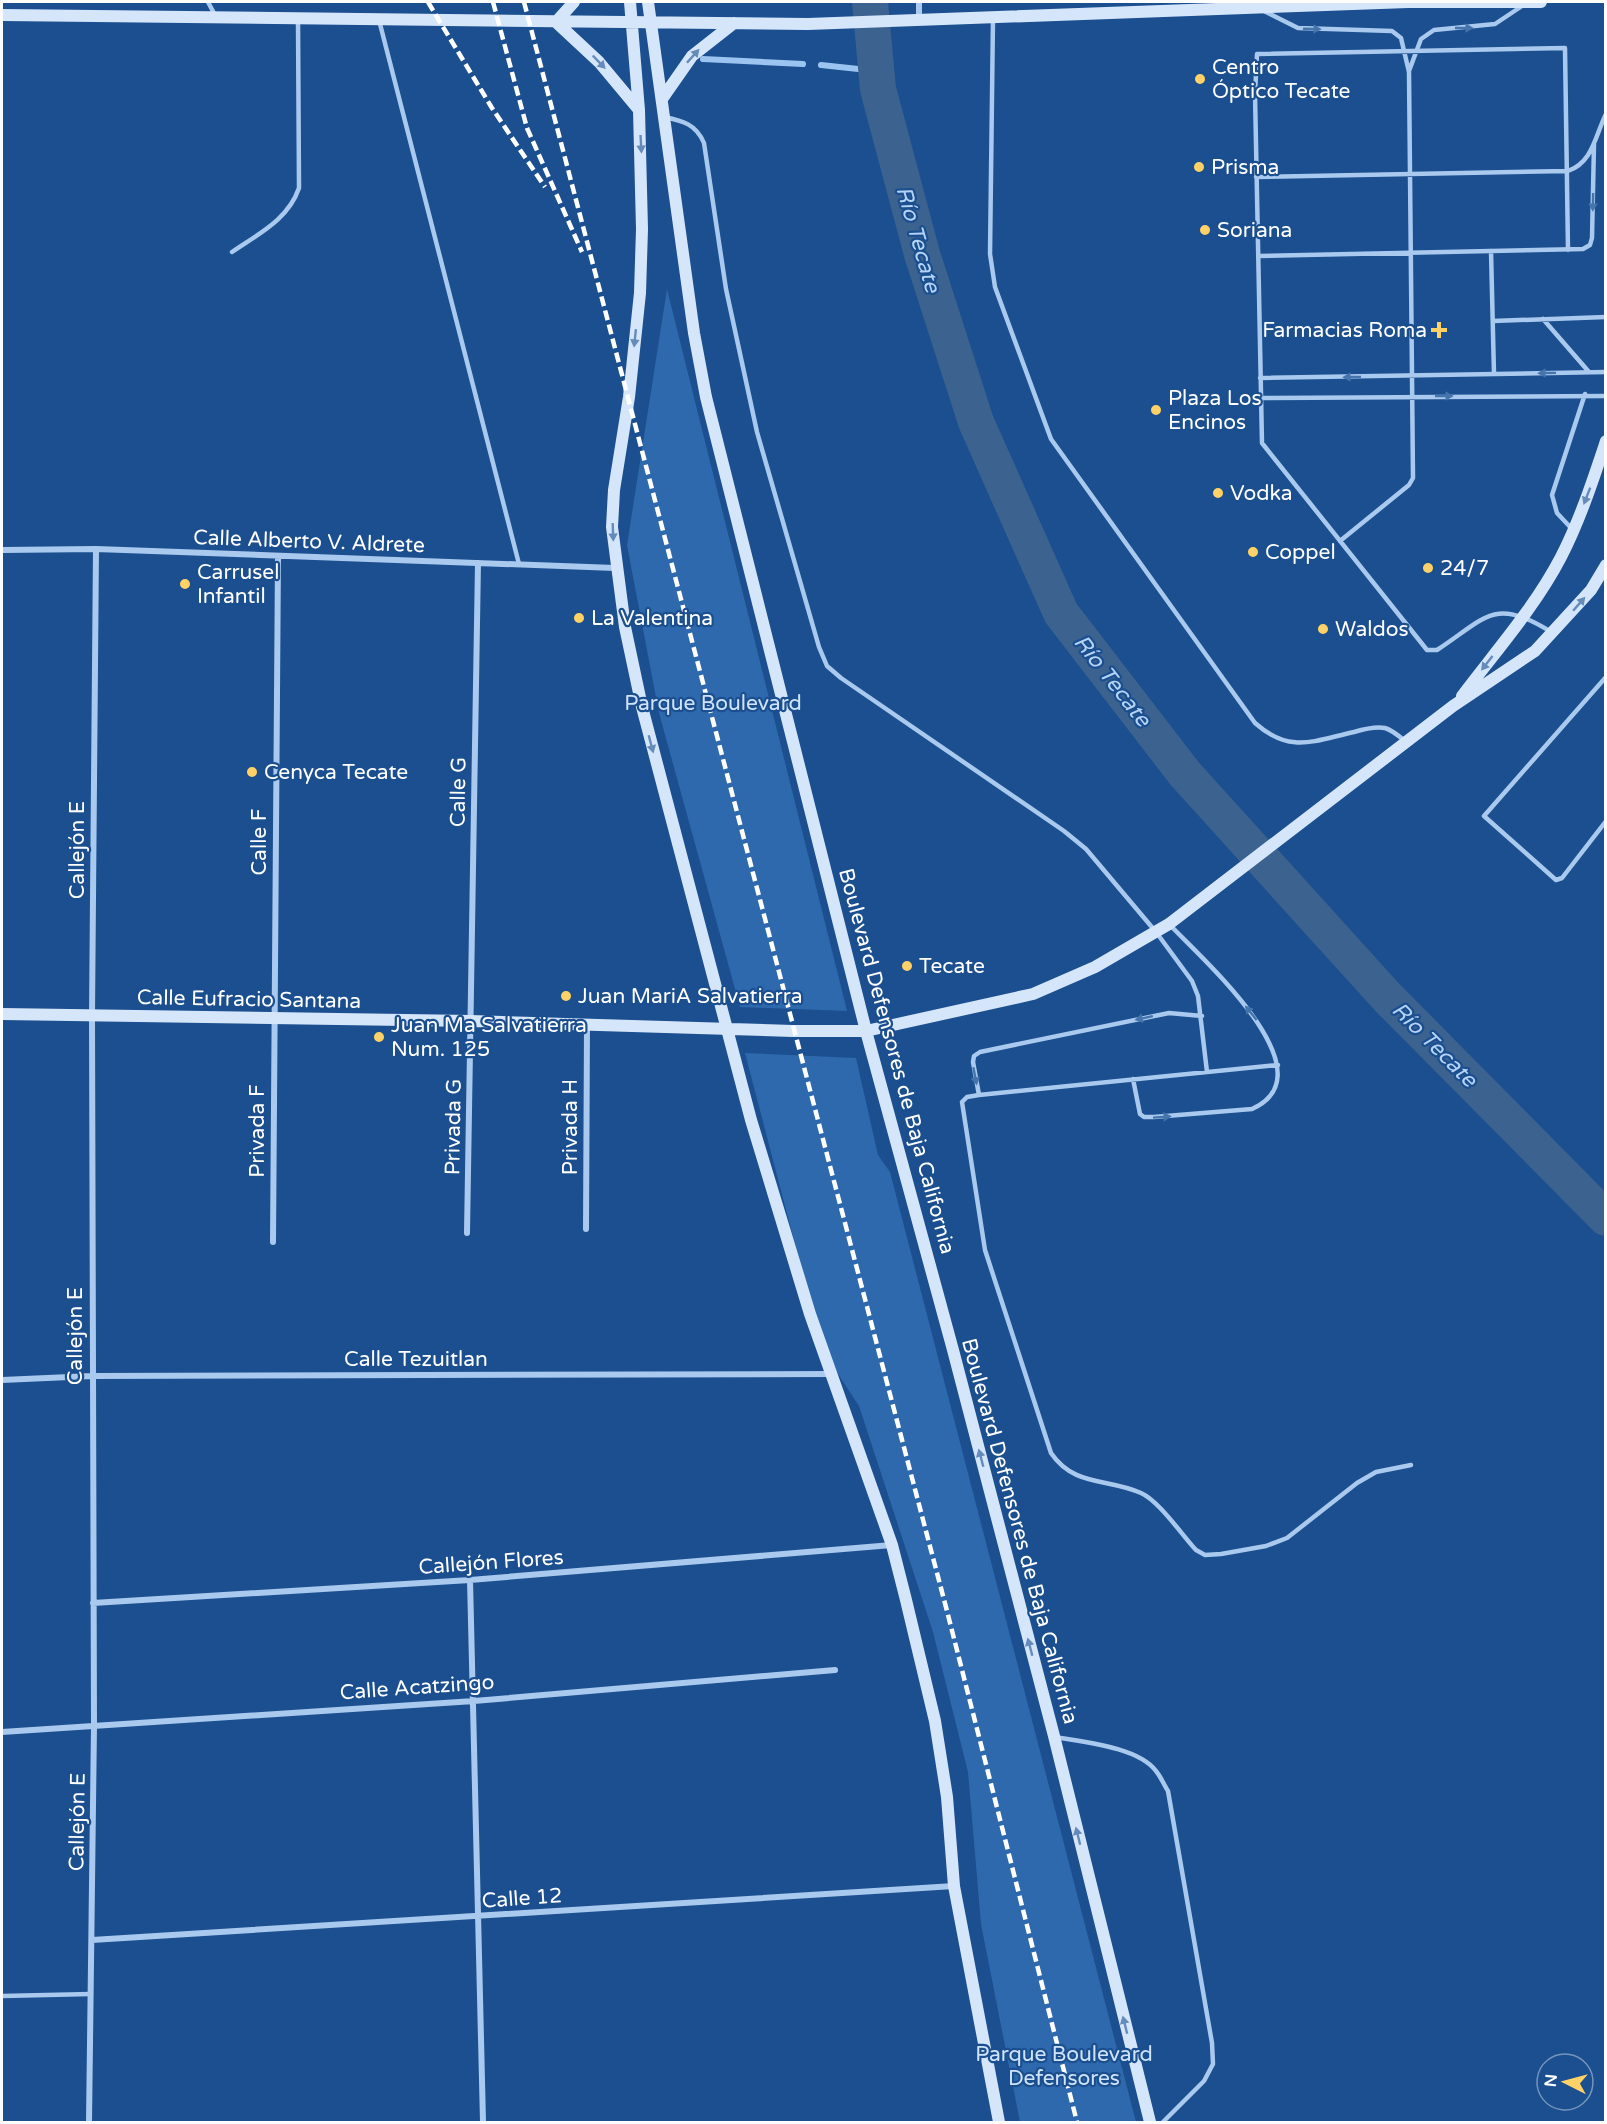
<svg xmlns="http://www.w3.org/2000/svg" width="1607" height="2124" font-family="'Varela Round',sans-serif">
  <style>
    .green { fill: #2e69ad }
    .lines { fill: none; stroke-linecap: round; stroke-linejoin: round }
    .stream { stroke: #9cc4f0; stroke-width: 6 }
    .river { stroke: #3c6290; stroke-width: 36 }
    .lane { stroke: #a9c9ee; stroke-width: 4.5 }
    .street { stroke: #a9c9ee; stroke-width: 6 }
    .secondary { stroke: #d6e6fa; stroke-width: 12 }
    .rail { stroke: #fff; stroke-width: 4.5; stroke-dasharray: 10 4.5; stroke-linecap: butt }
    .oneway { fill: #4674ac }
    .oneway2 { fill: #668bba }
    .poi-dot { fill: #ffd166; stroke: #1b4f8f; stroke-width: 2 }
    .labels { text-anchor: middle; stroke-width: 4.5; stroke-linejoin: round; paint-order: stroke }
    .poi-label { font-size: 21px; fill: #fff; stroke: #1b4f8f; text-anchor: start }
    .street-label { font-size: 21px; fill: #fff; stroke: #1b4f8f }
    .park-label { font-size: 21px; fill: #cfe3fa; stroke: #1b4f8f }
    .water-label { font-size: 22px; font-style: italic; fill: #b5d3f5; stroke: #1b4f8f }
  </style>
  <rect width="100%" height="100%" fill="#1b4f8f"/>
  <path class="green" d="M667,289L847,1011L740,1007L659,713L627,545Z
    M745,1053L856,1058L878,1155L890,1172L1136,2122H1020L981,1924L968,1772L933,1632L859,1406L823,1351Z"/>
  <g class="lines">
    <path class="stream" d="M703,59L803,64
      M821,65L877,71"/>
    <path class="river" d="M870,2L878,89L922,254L976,422L1061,613L1185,774L1387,997L1606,1218"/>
    <path class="lane" d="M208,2L216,17
      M1264,11L1298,28L1392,31L1401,38L1409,72L1413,478L1409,485L1340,541
      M993,18L990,254L995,287L1051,439L1255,723C1290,754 1313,741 1354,732C1364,729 1375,726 1385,728C1392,730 1399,736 1405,741
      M379,20L519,564
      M1409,71L1421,39L1434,30L1495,24L1522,6
      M664,117C683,121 696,124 704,143L726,289L757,432L819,647L827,666L841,678L1064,831L1086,849L1156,932L1192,981L1198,996L1207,1072
      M1256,177L1568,171C1593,162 1595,136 1606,114
      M1491,251L1494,374
      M232,252C258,234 288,220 299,188L298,20
      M1259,256L1583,249L1590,245L1592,238L1594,144
      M1543,319L1589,372
      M1493,321L1606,317
      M1260,378L1606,372
      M1260,398L1606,396
      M1572,529L1557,513L1552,495L1585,394
      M1551,632C1494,596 1486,618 1437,650H1427L1262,443L1255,94L1257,54L1565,48L1568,250
      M1606,677L1484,816L1556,880L1562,878L1606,821
      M1278,1065L979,1095L967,1097L962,1102L985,1250L1051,1453C1074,1487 1108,1478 1141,1493C1159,1501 1182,1535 1196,1550L1205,1555L1221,1554L1266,1546L1287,1538L1357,1483L1376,1472L1411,1465
      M1133,1079L1140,1114L1144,1117H1154L1252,1109C1333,1073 1199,956 1169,924
      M979,1095L973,1062L974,1056L980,1052L1169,1013L1202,1016
      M1055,1737C1083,1742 1138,1747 1156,1771C1161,1777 1164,1785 1168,1791L1212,2043L1213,2064L1204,2081L1163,2122
      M2,1996L91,1994"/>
    <path class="street" d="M919,18V2
      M2,550L96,549L615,568
      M586,1229L587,1025
      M467,1233L478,563
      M273,1242L278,557
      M2,1380L92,1376L830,1374
      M470,1580L483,2122
      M93,1603L470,1580L892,1545
      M2,1732L474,1701L835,1670
      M92,1940L954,1886
      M89,2122L94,1726L92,1015L96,549"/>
    <path class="secondary" d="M630,2L639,110L642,229L640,293L629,397L614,490L612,527L625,627L642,707L751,1120L810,1314L892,1545L906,1600L935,1721L947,1797L954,1886L999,2122
      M648,2L694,333L706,397L866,1031L953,1350L1054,1736L1150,2122
      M2,15L808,24L1408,2H1541
      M556,22L599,62L639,110
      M556,22L574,2
      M662,99L692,56L734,23
      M1462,696C1496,651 1535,607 1561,557C1580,520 1593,480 1606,441
      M2,1014L471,1021L793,1031H866L1033,994L1095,967L1169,924L1453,706L1535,651L1591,590L1606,565"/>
    <path class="rail" d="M428,2L492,108L545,187
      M493,2L527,128L582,252
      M524,2L947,1611L1077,2122"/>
  </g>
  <defs><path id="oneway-solid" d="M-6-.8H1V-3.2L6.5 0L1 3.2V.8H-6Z" transform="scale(1.5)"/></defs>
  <g class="oneway">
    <use href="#oneway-solid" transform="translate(1464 28)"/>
    <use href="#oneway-solid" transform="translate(1312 29) rotate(2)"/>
    <use href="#oneway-solid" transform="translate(1593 202) rotate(91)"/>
    <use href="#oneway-solid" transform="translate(1547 373) rotate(179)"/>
    <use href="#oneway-solid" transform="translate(1352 377) rotate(179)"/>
    <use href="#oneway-solid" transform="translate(1444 396)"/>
    <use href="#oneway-solid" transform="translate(1251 1013) rotate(-129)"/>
    <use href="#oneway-solid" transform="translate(1144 1018) rotate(168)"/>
    <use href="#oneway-solid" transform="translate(975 1076) rotate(79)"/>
    <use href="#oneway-solid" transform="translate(1162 1117) rotate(-4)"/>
  </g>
  <g class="oneway2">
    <use href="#oneway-solid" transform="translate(693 56) rotate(-48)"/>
    <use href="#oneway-solid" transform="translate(599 62) rotate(46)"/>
    <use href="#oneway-solid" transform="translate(641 144) rotate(87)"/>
    <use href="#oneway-solid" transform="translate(635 338) rotate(96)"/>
    <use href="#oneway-solid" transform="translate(1587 496) rotate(111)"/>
    <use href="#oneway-solid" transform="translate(613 532) rotate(88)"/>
    <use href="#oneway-solid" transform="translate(1579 604) rotate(-49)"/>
    <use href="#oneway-solid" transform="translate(1487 663) rotate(128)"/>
    <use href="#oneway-solid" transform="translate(651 744) rotate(75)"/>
    <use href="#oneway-solid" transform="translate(981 1458) rotate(-105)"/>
    <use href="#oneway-solid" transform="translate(1030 1647) rotate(-105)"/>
    <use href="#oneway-solid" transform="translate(1078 1836) rotate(-104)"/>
    <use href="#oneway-solid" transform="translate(1125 2025) rotate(-104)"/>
  </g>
  <g class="poi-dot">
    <circle cx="1200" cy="79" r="6"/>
    <circle cx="1199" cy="167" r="6"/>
    <circle cx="1205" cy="230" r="6"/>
    <path d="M1436 321h6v6h6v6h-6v6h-6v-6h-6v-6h6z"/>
    <circle cx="1156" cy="410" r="6"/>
    <circle cx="1218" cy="493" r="6"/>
    <circle cx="1253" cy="552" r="6"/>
    <circle cx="1428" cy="568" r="6"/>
    <circle cx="185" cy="584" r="6"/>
    <circle cx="579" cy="618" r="6"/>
    <circle cx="1323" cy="629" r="6"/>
    <circle cx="252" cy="772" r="6"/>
    <circle cx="907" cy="966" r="6"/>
    <circle cx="566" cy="996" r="6"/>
    <circle cx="379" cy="1037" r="6"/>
  </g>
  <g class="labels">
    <g class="poi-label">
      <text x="1212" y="74">Centro<tspan x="1212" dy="24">Óptico Tecate</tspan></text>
      <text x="1211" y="174">Prisma</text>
      <text x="1217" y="237">Soriana</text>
      <text x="1427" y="337" text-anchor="end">Farmacias Roma</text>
      <text x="1168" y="405">Plaza Los<tspan x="1168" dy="24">Encinos</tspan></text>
      <text x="1230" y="500">Vodka</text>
      <text x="1265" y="559">Coppel</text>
      <text x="1440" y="575">24/7</text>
      <text x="197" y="579">Carrusel<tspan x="197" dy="24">Infantil</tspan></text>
      <text x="591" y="625">La Valentina</text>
      <text x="1335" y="636">Waldos</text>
      <text x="264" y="779">Cenyca Tecate</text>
      <text x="919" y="973">Tecate</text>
      <text x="578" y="1003">Juan MariA Salvatierra</text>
      <text x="391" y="1032">Juan Ma Salvatierra<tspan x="391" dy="24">Num. 125</tspan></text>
    </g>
    <g class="street-label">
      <text transform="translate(309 541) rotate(2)" y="7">Calle Alberto V. Aldrete</text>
      <text transform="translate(458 792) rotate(-89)" y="7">Calle G</text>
      <text transform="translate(259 842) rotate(-90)" y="7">Calle F</text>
      <text transform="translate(77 850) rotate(-90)" y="7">Callejón E</text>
      <text transform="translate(249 999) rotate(1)" y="7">Calle Eufracio Santana</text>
      <text transform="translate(897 1061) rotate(75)" y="7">Boulevard Defensores de Baja California</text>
      <text transform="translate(453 1127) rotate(-89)" y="7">Privada G</text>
      <text transform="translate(570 1127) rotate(-90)" y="7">Privada H</text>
      <text transform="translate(257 1131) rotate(-90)" y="7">Privada F</text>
      <text transform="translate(75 1336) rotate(-90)" y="7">Callejón E</text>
      <text x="416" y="1366">Calle Tezuitlan</text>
      <text transform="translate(1020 1531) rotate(75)" y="7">Boulevard Defensores de Baja California</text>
      <text transform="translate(491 1562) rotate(-4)" y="7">Callejón Flores</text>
      <text transform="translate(417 1687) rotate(-4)" y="7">Calle Acatzingo</text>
      <text transform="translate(77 1822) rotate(-89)" y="7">Callejón E</text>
      <text transform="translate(522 1898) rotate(-4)" y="7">Calle 12</text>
    </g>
    <g class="park-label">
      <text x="713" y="710">Parque Boulevard</text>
      <text x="1064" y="2061">Parque Boulevard<tspan x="1064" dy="24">Defensores</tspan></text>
    </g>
    <g class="water-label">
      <text transform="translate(919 239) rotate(74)" y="8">Río Tecate</text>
      <text transform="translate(1113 680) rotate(52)" y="8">Río Tecate</text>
      <text transform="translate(1435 1044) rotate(45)" y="8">Río Tecate</text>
    </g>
  </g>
  <rect width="1607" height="2124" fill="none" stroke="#ffffff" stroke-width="6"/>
  <g transform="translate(1565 2082) rotate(276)"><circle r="28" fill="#1b4f8f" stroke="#7695bc" stroke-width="1.5"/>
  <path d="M0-4.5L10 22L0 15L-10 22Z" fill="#ffd166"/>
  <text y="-9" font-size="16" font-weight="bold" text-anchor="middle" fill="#ffffff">N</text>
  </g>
</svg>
